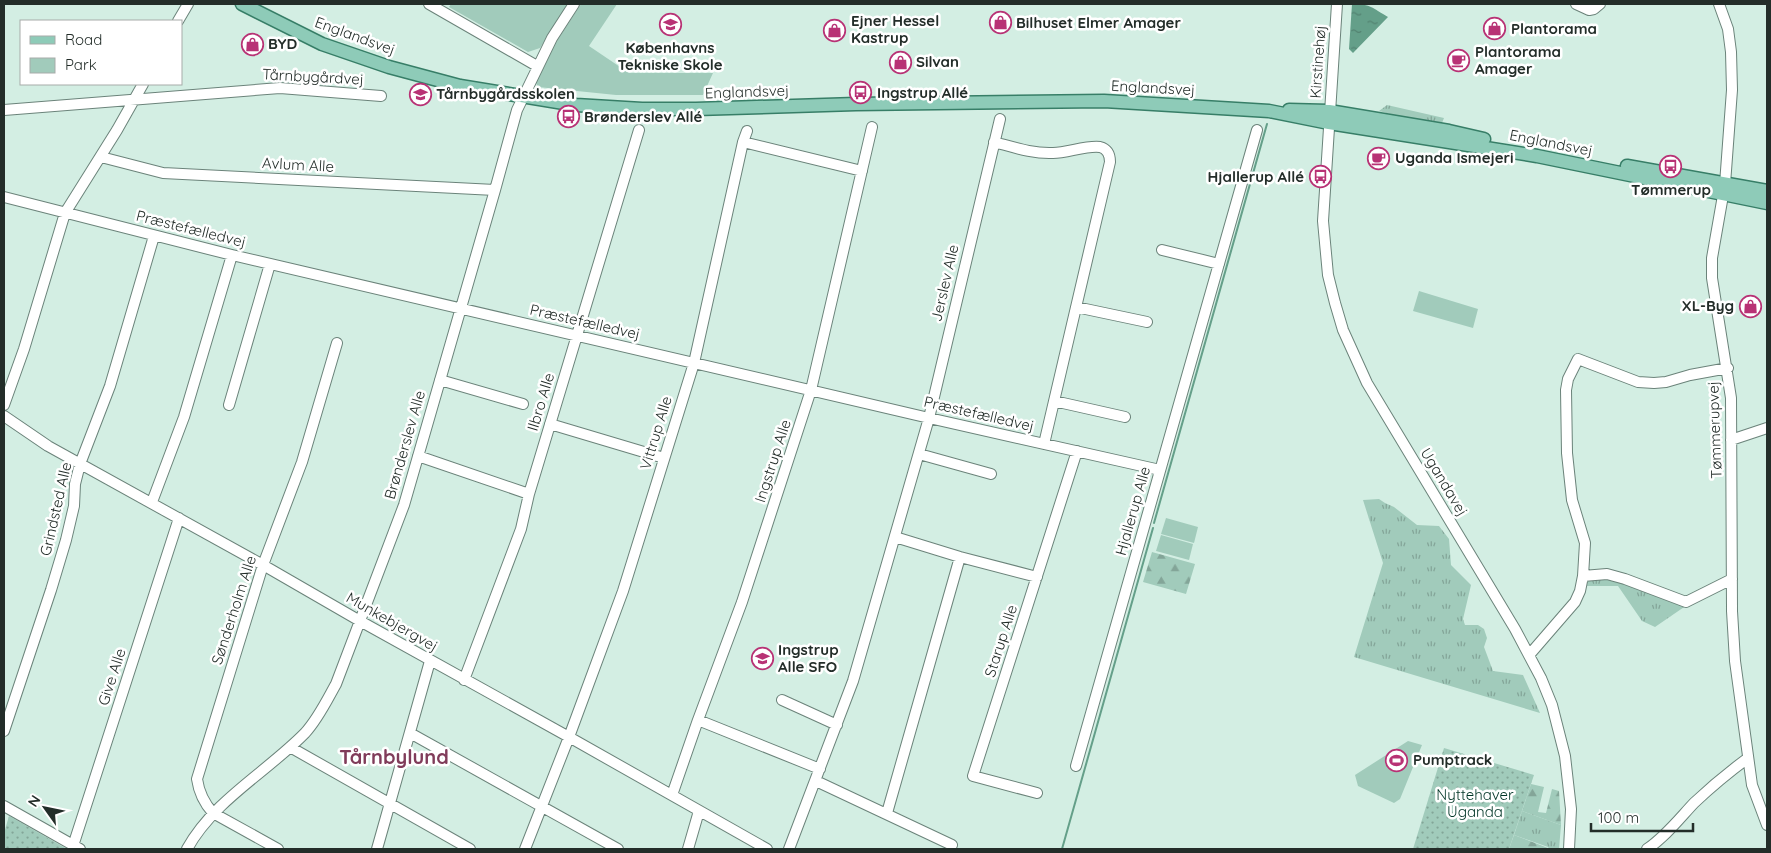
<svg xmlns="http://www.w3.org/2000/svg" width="1771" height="853" font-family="Quicksand,sans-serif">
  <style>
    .grass { fill: url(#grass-tufts) }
    .forest { fill: url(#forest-firs) }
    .park { fill: #a1cbbb }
    .garden { fill: url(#garden-dots) }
    .water { fill: url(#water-ripples) }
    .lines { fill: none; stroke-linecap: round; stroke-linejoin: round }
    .stream { stroke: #649f89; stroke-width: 2 }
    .minor-casing { stroke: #6b837a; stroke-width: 12 }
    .major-casing { stroke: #377e67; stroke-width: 15 }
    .minor { stroke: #fff; stroke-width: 10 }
    .major { stroke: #8ecbb8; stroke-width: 12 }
    .labels { text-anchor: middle; stroke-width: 5; stroke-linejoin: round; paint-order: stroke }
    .poi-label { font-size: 15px; font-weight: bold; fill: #232d29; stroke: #fff; text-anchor: start }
    .street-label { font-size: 15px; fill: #232d29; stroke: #fff }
    .park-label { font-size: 15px; fill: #003526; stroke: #fff }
    .district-label { font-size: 20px; font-weight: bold; fill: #803c5a; stroke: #fff }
  </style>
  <defs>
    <pattern id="grass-tufts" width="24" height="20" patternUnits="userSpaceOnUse" patternTransform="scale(1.25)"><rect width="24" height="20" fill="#a1cbbb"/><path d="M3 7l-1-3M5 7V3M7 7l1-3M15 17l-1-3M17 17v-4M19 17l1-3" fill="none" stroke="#83a598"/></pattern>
    <pattern id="forest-firs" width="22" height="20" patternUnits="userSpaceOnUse" patternTransform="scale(1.25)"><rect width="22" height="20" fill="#a1cbbb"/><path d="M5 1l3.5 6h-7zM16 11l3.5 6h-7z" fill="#83a598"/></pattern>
    <pattern id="garden-dots" width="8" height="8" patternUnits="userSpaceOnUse" patternTransform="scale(1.25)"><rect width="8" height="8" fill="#a1cbbb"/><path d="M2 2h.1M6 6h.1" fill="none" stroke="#83a598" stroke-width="1.8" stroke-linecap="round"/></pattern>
    <pattern id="water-ripples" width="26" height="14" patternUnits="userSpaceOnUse" patternTransform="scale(1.25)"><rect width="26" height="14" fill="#649f89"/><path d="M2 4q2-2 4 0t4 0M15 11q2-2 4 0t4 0" fill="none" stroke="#528270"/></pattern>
  </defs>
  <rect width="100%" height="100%" fill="#d3eee3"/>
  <path class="grass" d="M1387,105L1444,118L1442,123L1394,115L1379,111Z
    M1379,499L1385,503L1394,507L1417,525L1439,526L1449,539L1451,565L1471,585L1463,619L1465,625H1478L1484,629L1487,638L1484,647L1493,671L1523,675L1540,713L1354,657L1383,563L1363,500Z
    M1588,578H1606L1690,603L1655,627L1642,621L1618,586H1587Z
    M1522,811L1561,825L1559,849H1549L1548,847L1514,835Z"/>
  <path class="forest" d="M1152,552L1195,564L1186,594L1143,582Z
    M1531,784L1544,787L1538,812L1546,813L1552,789L1559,791L1561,825L1522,811Z
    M1514,835L1548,848L1549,849H1509Z"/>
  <path class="park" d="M451,4H568L540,48L528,52L449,7Z
    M581,4H617L589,46L629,73H713L703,95H616L538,87L535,81L540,67Z
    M1419,291L1478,309L1473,328L1413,311Z
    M1166,518L1198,527L1194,543L1161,534Z
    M1161,535L1193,544L1189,560L1156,551Z
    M1408,741L1422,745L1400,799L1394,803L1358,786L1355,775Z"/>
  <path class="garden" d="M1444,748L1534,775L1509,849H1413Z
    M9,816L11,817L67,849H4V833Z"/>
  <path class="water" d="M1352,4C1372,4 1372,8 1388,17L1353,53L1349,49Z"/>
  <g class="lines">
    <path class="stream" d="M1154,523L1267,124
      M1062,849L1153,528"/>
    <defs>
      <path id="minor" d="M429,4L537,66
        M1337,4L1323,221L1328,275L1335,303L1343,330L1367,383L1515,629L1541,678L1552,705L1565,756L1571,809L1569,849
        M1576,4L1589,10L1594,9L1600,4
        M1719,4L1728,29L1731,52L1732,90L1725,184L1712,258V278L1731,398L1732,611L1735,661L1752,785L1767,825
        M178,21L188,4
        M4,110L280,88L381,96
        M743,142L862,171
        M994,142C1013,147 1033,154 1053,153C1067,153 1087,145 1100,147C1108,149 1110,155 1110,162L1044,444
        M101,157L163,173L495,190
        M4,197L232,255L929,418L1160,470
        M1162,250L1219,264
        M1076,307L1147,322
        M440,380L523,404
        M1054,401L1125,417
        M4,405L24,349L65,213L117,130L143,84
        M229,405L270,264
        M4,416L48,446L263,565L360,621L569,737L767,849
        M550,424L664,458
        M1731,440L1767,428
        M919,454L991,474
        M418,456L529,494
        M152,502L184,417L232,255
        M895,537L960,557L1037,577
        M1583,576L1607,574L1625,579L1686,602L1732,579
        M1530,654L1575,602L1580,591L1583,576L1585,543L1572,500L1567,453L1566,390L1568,379L1578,359L1638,382L1654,383L1666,382L1690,375L1728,368
        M464,680L521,529L529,494L639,130
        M782,700L837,725
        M698,720L820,769
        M4,731L51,590L66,540L74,506L75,484L80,464L110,386L154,236
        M410,733L618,849
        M290,747L470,849
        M1076,766L1257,130
        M816,781L952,845
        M1037,793L973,776L1077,451
        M672,795L698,720L742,602L811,390L872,127
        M4,806L80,849
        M887,813L960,557
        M73,846L179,518
        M187,849C214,800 267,772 305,733C318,719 327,700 336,684L404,505L495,190L517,110L552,38L574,4
        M278,849L213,813C204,803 199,793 197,779L263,565L302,462L337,343
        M377,849L430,661
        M525,849L569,737L623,591L694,363L743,142L747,131
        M688,849L699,811
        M789,849L853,681L929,418L1000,119
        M1647,849C1665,837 1679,819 1694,803C1711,787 1729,772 1748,758"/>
      <path id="major" d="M242,4L322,44L389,67L460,86L576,105L642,109H696L856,104L1104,101L1269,111L1329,123L1537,156L1767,203
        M1289,110L1329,111L1449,131L1484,139
        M1627,166L1767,191"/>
    </defs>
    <use href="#minor" class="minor-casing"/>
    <use href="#major" class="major-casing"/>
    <use href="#minor" class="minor"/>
    <use href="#major" class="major"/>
  </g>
  <defs>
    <symbol id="shop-ring" viewBox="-11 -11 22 22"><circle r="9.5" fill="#fff" stroke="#b83275" stroke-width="1.5"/><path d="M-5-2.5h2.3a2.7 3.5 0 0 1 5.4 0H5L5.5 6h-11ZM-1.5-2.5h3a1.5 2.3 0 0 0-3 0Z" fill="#b83275"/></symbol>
    <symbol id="university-ring" viewBox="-11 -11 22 22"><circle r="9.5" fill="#fff" stroke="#b83275" stroke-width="1.5"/><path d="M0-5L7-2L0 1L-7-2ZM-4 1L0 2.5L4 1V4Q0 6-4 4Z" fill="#b83275"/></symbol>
    <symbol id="cafe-ring" viewBox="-11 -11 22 22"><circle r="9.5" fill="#fff" stroke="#b83275" stroke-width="1.5"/><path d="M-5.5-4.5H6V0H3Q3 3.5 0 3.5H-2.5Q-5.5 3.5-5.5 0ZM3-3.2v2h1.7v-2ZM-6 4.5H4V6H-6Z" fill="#b83275"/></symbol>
    <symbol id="bus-ring" viewBox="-11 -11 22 22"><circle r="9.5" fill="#fff" stroke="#b83275" stroke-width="1.5"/><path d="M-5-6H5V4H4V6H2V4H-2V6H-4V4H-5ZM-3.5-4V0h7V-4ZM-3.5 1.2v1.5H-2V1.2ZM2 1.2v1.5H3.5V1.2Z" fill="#b83275"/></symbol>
    <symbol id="school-ring" viewBox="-11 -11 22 22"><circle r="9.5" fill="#fff" stroke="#b83275" stroke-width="1.5"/><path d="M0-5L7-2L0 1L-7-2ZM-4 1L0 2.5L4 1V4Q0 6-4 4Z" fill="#b83275"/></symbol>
    <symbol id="stadium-ring" viewBox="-11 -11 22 22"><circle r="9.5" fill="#fff" stroke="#b83275" stroke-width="1.5"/><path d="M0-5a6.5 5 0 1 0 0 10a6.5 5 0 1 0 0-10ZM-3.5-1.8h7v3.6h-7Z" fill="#b83275"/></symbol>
  </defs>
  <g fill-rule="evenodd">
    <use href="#shop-ring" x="988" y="10" width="25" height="25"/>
    <use href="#university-ring" x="658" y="12" width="25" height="25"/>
    <use href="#shop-ring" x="1482" y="16" width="25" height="25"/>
    <use href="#shop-ring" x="822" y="18" width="25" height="25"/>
    <use href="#shop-ring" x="240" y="32" width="25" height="25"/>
    <use href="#cafe-ring" x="1446" y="48" width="25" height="25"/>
    <use href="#shop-ring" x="888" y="50" width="25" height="25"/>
    <use href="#bus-ring" x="848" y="80" width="25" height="25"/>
    <use href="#school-ring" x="408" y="82" width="25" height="25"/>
    <use href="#bus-ring" x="556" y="104" width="25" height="25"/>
    <use href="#cafe-ring" x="1366" y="146" width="25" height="25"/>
    <use href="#bus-ring" x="1658" y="154" width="25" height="25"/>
    <use href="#bus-ring" x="1308" y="164" width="25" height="25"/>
    <use href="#shop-ring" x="1738" y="294" width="25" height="25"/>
    <use href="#school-ring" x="750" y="646" width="25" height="25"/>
    <use href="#stadium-ring" x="1384" y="748" width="25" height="25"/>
  </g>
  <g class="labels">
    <g class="poi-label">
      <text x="851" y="26">Ejner Hessel<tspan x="851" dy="17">Kastrup</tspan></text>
      <text x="1016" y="28">Bilhuset Elmer Amager</text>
      <text x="1511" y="34">Plantorama</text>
      <text x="268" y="49">BYD</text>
      <text x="670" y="53" text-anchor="middle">Københavns<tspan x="670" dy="17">Tekniske Skole</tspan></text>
      <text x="1475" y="57">Plantorama<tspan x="1475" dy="17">Amager</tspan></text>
      <text x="916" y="67">Silvan</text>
      <text x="877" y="98">Ingstrup Allé</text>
      <text x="436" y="99">Tårnbygårdsskolen</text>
      <text x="584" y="122">Brønderslev Allé</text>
      <text x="1395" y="163">Uganda Ismejeri</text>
      <text x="1304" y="182" text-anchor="end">Hjallerup Allé</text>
      <text x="1671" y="195" text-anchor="middle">Tømmerup</text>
      <text x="1734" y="311" text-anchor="end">XL-Byg</text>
      <text x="778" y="655">Ingstrup<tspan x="778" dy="17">Alle SFO</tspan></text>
      <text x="1413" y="765">Pumptrack</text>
    </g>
    <g class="street-label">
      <text transform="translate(355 36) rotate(20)" y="5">Englandsvej</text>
      <text transform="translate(1318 62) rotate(-86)" y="5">Kirstinehøj</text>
      <text transform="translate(313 77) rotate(3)" y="5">Tårnbygårdvej</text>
      <text transform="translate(1153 88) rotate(3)" y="5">Englandsvej</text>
      <text transform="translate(747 92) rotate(-2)" y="5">Englandsvej</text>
      <text transform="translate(1551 143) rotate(11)" y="5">Englandsvej</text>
      <text transform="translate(298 165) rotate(3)" y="5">Avlum Alle</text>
      <text transform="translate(191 229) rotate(14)" y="5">Præstefælledvej</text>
      <text transform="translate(945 283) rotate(-77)" y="5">Jerslev Alle</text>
      <text transform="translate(585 322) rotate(13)" y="5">Præstefælledvej</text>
      <text transform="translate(541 402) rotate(-73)" y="5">Ilbro Alle</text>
      <text transform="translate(979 414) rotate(13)" y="5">Præstefælledvej</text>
      <text transform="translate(1715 430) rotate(-92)" y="5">Tømmerupvej</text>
      <text transform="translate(656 433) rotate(-73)" y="5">Vittrup Alle</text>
      <text transform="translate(405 445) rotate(-74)" y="5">Brønderslev Alle</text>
      <text transform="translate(773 461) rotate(-72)" y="5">Ingstrup Alle</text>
      <text transform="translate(1444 482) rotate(59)" y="5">Ugandavej</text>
      <text transform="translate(56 509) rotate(-77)" y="5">Grindsted Alle</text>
      <text transform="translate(1133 511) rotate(-74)" y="5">Hjallerup Alle</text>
      <text transform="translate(234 610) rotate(-72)" y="5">Sønderholm Alle</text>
      <text transform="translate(392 622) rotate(30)" y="5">Munkebjergvej</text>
      <text transform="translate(1001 641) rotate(-72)" y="5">Starup Alle</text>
      <text transform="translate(112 677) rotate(-72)" y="5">Give Alle</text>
    </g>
    <g class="park-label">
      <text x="1475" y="800">Nyttehaver<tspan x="1475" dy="17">Uganda</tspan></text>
    </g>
    <g class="district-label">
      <text x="394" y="764">Tårnbylund</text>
    </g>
  </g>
  <rect width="1771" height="853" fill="none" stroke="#232d29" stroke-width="10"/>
  <rect x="20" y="20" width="162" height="65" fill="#ffffff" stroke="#a7aba9"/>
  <rect x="30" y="36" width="25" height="8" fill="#8ecbb8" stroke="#a7aba9"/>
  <text x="65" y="45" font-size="15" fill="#232d29">Road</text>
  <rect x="30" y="58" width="25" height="15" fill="#a1cbbb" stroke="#a7aba9"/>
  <text x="65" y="70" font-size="15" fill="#232d29">Park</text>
  <g transform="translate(45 808) rotate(303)" stroke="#ffffff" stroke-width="4" paint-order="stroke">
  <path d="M0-4L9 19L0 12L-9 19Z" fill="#232d29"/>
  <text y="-8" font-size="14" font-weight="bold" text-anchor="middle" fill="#232d29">N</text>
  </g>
  <path d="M1591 823v8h102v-8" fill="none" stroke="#232d29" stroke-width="2.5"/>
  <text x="1598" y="823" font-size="15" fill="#232d29" stroke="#ffffff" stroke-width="4" paint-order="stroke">100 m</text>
</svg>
